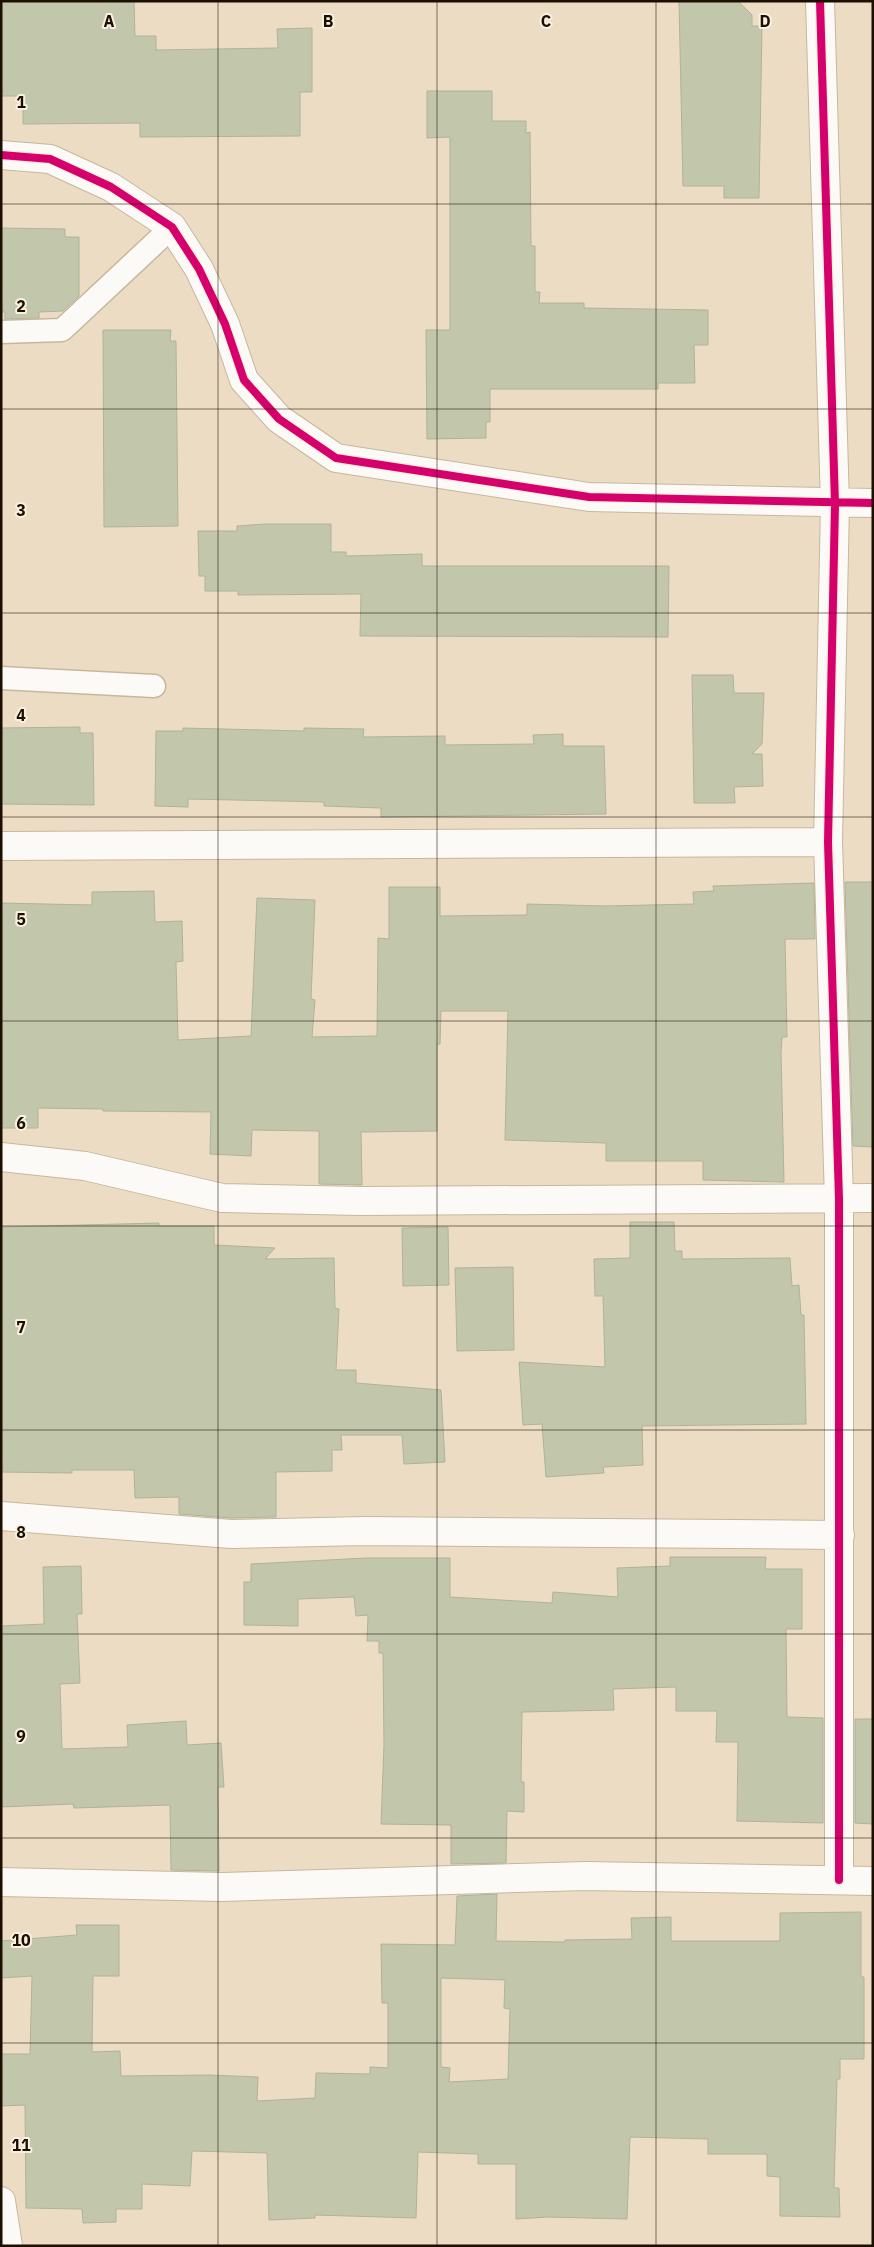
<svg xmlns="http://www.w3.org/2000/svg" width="874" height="2247" font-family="'IBM Plex Sans',sans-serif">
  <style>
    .building { fill: #c2c7ac; stroke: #b0b29b; fill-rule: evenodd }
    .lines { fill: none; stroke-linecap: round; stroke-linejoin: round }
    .lane-casing { stroke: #c7b79e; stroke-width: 25 }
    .street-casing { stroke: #c7b79e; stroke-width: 30 }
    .lane { stroke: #fcfaf6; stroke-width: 22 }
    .street { stroke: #fcfaf6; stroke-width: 28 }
    .cycleway-casing { stroke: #f9f0e1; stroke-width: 11 }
    .cycleway { stroke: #d6006c; stroke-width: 8 }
    .grid { fill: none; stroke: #1c0f00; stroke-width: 1; stroke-opacity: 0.55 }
    .grid-label { font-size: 16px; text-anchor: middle; font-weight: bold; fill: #1c0f00; stroke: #f9f0e1; stroke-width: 4; stroke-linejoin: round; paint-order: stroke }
  </style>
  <rect width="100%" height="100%" fill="#ecdcc4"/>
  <path class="building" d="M1,1H134L135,36H156V50L278,48L277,29L312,28V92H300V136L140,137V123L23,124V96H1Z
    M679,1H738L752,15V26H762L759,198H724V186H683Z
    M427,91H492V121H526V133L530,132L531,246H535V292H540L539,303H584V308L708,310V345H694L695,383H658V389H490V422H486V438L427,439L426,330H450V137L427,138Z
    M1,228L65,229V237H79V296L63,311L39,312V318L5,319V312H1Z
    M103,330H171L170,341H176L178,526L104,527Z
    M265,524H331V552H346V556L422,554V566H669L668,637L360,636L361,594L238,595V591H205V576H199L198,531H237V526Z
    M692,675H733L734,693H764L762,744L752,754H762L763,786L734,787L735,803H694Z
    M80,727V733H93L94,805L1,804V728Z
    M183,728L304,731V728L364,729L363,737L445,736V745L534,744L533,735L563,734V746H604L606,814L381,817V808L324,806V802L188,799V807L155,806L156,731H183Z
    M845,882H873V1147L853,1146Z
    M814,883L815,939H785L787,1037H782L781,1053L784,1182L703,1180V1161H606V1143L505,1140L508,1011H441L440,1044H437V1131L361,1132L362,1185L319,1184V1131L252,1130L251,1156L210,1154L211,1112L103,1111V1109L38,1108V1128H1V903L92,905V892L154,891L155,922L182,921L183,961L176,962L178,1040L251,1036L257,898L315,900L311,999L315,1000L312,1037L377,1036L378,938L389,939V887H440V916L527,915V904L605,906L694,904L693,892L714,891L713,886Z
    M630,1222H674L675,1251H682V1259L790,1258L792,1286L799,1285L801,1315H804L806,1424L642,1426L643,1465L603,1467L604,1473L546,1477L542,1424L523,1425L519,1362L605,1367L603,1296H595L594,1259L630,1258Z
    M159,1223V1226H214V1245L275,1248L265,1259L334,1258L335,1308L339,1309L336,1370H356V1383L441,1390L445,1462L404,1464L402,1435H341L342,1450H332V1471L276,1472V1517L231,1518L179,1514V1497L135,1498L134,1470H72V1473L1,1472V1227Z
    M448,1227L449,1285L403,1286L402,1228Z
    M513,1267L514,1350L457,1351L455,1268Z
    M670,1557H766L765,1569H802V1629H786L787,1717L823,1718V1823L737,1821L738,1742H716L717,1711H676V1687L613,1689L614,1710L522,1712L521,1782H524V1812L507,1811L506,1863L451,1864V1825L381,1824L384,1745L383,1653H379V1641H367L368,1615L356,1616L354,1597L298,1599V1626L244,1625V1582H251V1564L366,1558H450V1597L552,1603L553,1592L618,1597L617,1568L670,1566Z
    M81,1566L82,1614H77L80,1683L60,1684L62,1749L128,1747L127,1725L186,1721L187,1745L221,1743L224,1787H218L219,1871L171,1870L170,1805L74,1808L73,1804L1,1807V1626L44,1624L43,1567Z
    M855,1719H873V1824L855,1823Z
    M497,1894L496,1941L565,1942V1940L632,1939L631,1918L671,1917V1941H780V1913L861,1912V1977H864V2059H840V2079H837L834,2188H839L840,2217L780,2216V2177L767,2176V2154H708V2139L630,2137L627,2219L548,2217L516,2219V2164H478V2154L418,2152L416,2218L315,2215V2218L269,2220L267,2153L192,2151L190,2186L142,2184V2209H116V2222L83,2223L82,2209L26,2208L25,2105L1,2106V2054H30L32,1976L1,1978V1941L77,1935L76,1925H119V1976H93L92,2052L120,2051L121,2076L209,2075L258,2077L257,2101L315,2098L316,2073L370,2074V2067L388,2068V2003H382L381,1944L455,1945L457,1896ZM441,1978L505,1980L504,2008L510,2009L508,2079L449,2082L450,2068L441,2067Z"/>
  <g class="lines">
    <defs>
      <path id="lane" d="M1,332L62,330L172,227
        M1,678L154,686"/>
      <path id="street" d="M820,1L835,504L828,842L839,1199V1880
        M1,155L50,159L111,187L172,227L199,269L225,324L244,380L279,419L336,458L589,497L873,503
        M1,846L828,842
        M1,1157L85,1166L222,1198L360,1201L873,1198
        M1,1516L231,1534L364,1531L840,1535
        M1,1882L222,1887L585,1876L873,1881
        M1,2201L8,2246"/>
    </defs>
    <use href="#lane" class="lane-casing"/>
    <use href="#street" class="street-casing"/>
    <use href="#lane" class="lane"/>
    <use href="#street" class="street"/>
    <defs>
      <path id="cycleway" d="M820,1L835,504L828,842L839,1199V1880
        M1,155L50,159L111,187L172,227L199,269L225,324L244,380L279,419L336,458L589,497L873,503"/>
    </defs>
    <use href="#cycleway" class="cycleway-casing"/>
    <use href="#cycleway" class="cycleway"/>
  </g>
  <path class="grid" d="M218,1V2246M437,1V2246M656,1V2246M1,204H873M1,409H873M1,613H873M1,817H873M1,1021H873M1,1226H873M1,1430H873M1,1634H873M1,1838H873M1,2043H873"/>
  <g class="grid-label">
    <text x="109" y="27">A</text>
    <text x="328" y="27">B</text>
    <text x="546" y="27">C</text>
    <text x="765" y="27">D</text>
    <text x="21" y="108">1</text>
    <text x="21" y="312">2</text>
    <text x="21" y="516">3</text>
    <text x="21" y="721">4</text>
    <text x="21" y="925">5</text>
    <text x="21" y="1129">6</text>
    <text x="21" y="1333">7</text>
    <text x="21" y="1538">8</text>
    <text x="21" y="1742">9</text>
    <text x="21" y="1946">10</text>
    <text x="21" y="2151">11</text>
  </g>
  <rect width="874" height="2247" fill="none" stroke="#1c0f00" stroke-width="5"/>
</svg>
